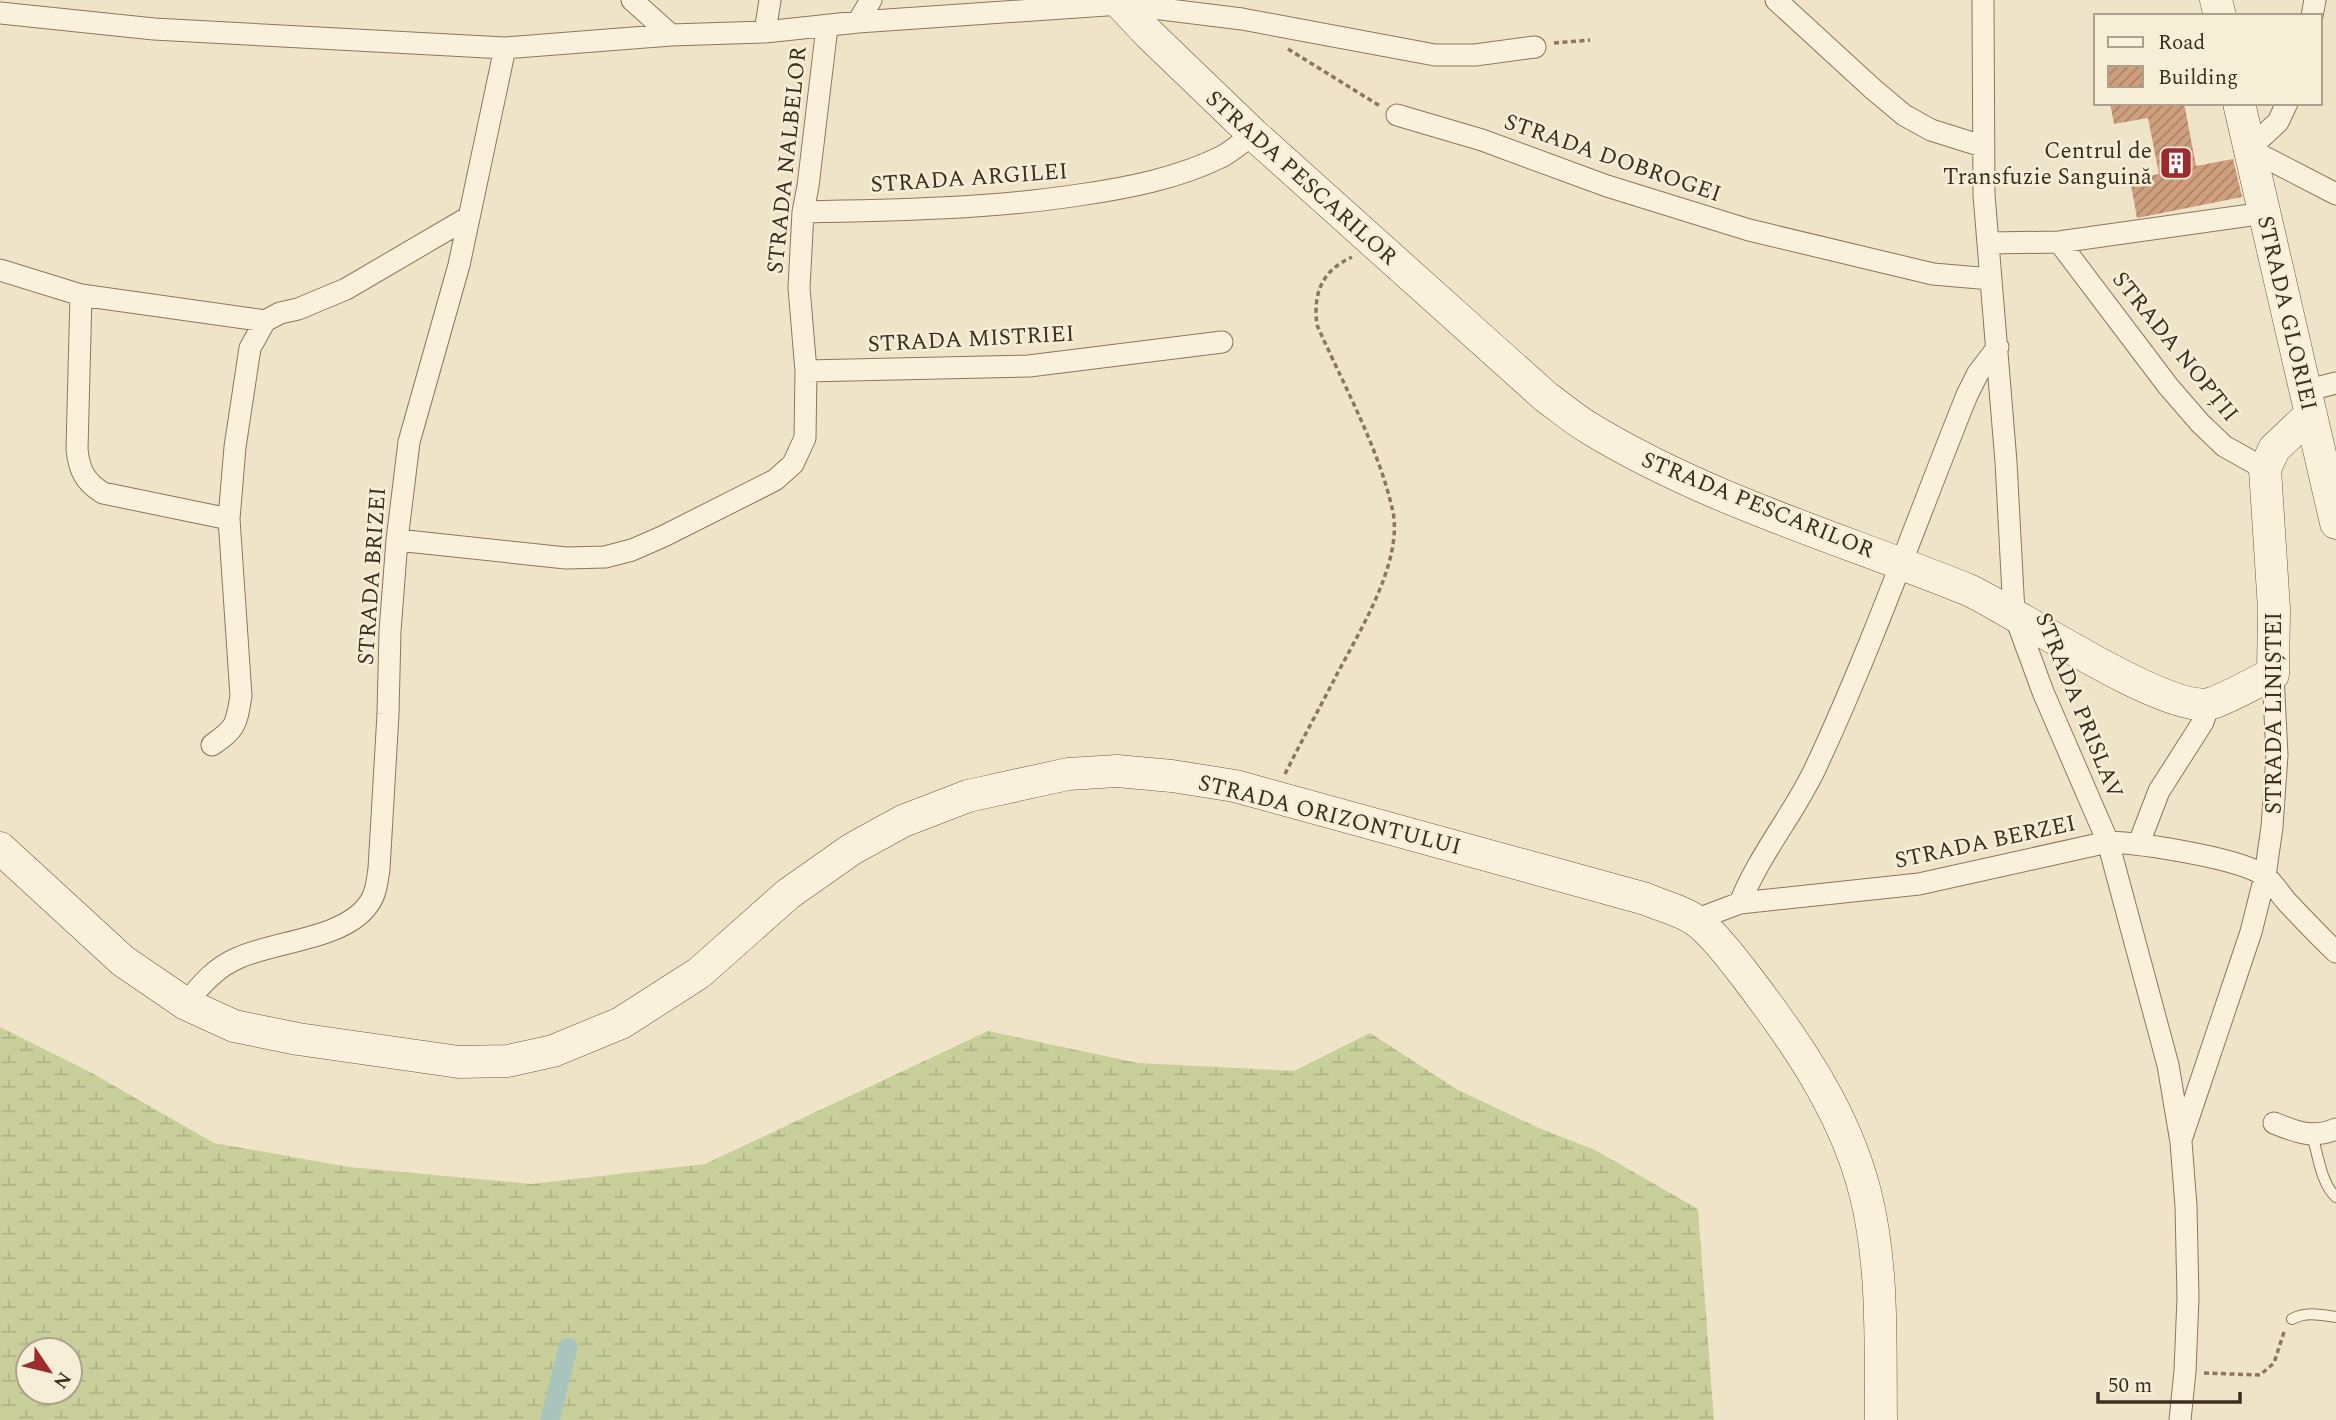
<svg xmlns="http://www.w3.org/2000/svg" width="2336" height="1420" font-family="Spectral,serif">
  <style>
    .wetland { fill: url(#wetland-marsh); fill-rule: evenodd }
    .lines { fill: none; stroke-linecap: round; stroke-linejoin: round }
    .canal { stroke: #a9c4bc; stroke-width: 19 }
    .building { fill: url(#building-hatch) }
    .lane-casing { stroke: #8d765c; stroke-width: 12 }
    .street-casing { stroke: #8d765c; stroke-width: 23 }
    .secondary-casing { stroke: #6f573f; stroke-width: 33 }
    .path { stroke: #8d765c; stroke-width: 3.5; stroke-dasharray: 5 3.5; stroke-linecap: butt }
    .lane { stroke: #faf1dc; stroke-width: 10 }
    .street { stroke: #faf1dc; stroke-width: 21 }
    .secondary { stroke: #faf1dc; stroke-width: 32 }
    .labels { text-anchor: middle; stroke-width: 5; stroke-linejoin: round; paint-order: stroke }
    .poi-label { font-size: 23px; fill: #3d2e20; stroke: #f7eed8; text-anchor: end }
    .street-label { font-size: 23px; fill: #3d2e20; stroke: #f7eed8 }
  </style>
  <defs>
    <pattern id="wetland-marsh" width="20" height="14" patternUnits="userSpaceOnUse" patternTransform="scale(1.75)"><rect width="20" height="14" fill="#c9cf9b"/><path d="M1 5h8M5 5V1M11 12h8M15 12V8" fill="none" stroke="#aeb285"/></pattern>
    <pattern id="building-hatch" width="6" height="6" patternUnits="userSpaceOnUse" patternTransform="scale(1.75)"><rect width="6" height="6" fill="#cf9f7d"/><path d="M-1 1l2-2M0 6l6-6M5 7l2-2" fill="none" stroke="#a98266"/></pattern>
  </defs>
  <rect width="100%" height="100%" fill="#f0e4c8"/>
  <path class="wetland" d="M0,1027L90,1072L214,1143L349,1167L531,1184L705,1164L988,1031L1138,1063L1294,1071L1370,1033L1458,1090L1539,1128L1595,1150L1698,1209L1714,1420H0ZM28,1350H70V1392H28Z"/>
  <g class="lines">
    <path class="canal" d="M550,1420L568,1347"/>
  </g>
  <path class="building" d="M2110,103H2184L2196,166L2233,159L2242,197L2137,218L2130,180L2159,174L2148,118L2114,124Z"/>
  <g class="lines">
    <defs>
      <path id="lane" d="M2312,1135C2318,1154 2321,1184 2336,1197
        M2292,1319C2307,1311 2321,1315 2336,1317"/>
      <path id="street" d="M632,0L671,35
        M1776,0L1873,89L1904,115L1931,130L1982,146
        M1983,0L1984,195L2006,462L2014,613L2043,692L2108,842L2168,1065L2181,1142L2186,1206L2188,1298L2185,1371L2180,1420
        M0,13L154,29L505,48L671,35L765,32L858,22L1121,4L1242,19L1435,55H1475L1535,47
        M2312,16L2315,0
        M858,22L871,0
        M765,32L770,0
        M2287,103L2278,122L2249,149L2336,194
        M1397,115L1482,140L1607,186L1749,230L1933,274L1991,279
        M803,212C895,210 987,209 1079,195C1128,188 1179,178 1223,156C1233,150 1243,142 1253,134
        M2059,242L2168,386L2200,423L2224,446L2265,469
        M1989,243L2059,242L2265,213
        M0,270L81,295L265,321
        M81,295L77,449C79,470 85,482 103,493L229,519
        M806,371L1029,366L1222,342
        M2305,391L2336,383
        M397,540L566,558L605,557L632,550L664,536L775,480L793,464L805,438L806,371L799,288L803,212L808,186L827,27
        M212,745C236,728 236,726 241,696L229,519L235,447L250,348L265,321L280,313L298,309L346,289L469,217
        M2139,843L2159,791L2203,722L2209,704
        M1740,903C1759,855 1793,815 1815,769C1872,647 1917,519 1967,395L1978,373L1998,347
        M1695,920L1740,903L1919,884L2108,842C2139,843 2243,858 2266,877C2274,884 2280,894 2287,902C2303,919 2319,936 2336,952
        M186,1004C200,985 216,967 238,958C275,941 344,939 368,905C376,895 377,882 379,869L388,714L390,631L397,540L409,442L459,265L505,48
        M2274,1123C2296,1132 2313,1139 2336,1129
        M2182,1137L2251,932L2265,876L2272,827L2277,755L2273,674"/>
      <path id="secondary" d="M1117,0L1149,34L1253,134L1546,397C1560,407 1574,419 1589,428C1707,500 1843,539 1971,591C2018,614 2164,712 2209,704C2223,701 2257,681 2273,674L2274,609L2265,469L2274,449L2311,414
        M2216,0L2220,16
        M2239,103L2336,523
        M0,848L123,961L186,1004L234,1026L298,1039L459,1062L508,1061L553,1051L621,1023L699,973L788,894L852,849L903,821L968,796L1068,774L1117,771L1172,776L1235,786L1646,899C1661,906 1681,910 1695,920C1710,930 1736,963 1748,979C1797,1043 1845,1113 1865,1192C1884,1266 1880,1345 1881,1420"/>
    </defs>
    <use href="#lane" class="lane-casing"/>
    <use href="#street" class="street-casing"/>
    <use href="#secondary" class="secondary-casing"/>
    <path class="path" d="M1554,43L1590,40
      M1288,49L1380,106
      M1285,774C1301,742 1318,711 1334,680C1357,635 1403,564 1393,512C1379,448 1343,384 1317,325C1313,294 1321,271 1352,257
      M2204,1373L2260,1375L2274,1363L2285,1329"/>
    <use href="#lane" class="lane"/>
    <use href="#street" class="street"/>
    <use href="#secondary" class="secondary"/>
  </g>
  <defs>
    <symbol id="building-square" viewBox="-11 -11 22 22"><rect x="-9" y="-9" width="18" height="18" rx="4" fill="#9e2a2b" stroke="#f7eed8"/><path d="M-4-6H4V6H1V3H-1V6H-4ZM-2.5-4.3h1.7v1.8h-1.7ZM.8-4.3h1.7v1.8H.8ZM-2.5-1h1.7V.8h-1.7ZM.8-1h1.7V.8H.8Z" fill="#fff"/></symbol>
  </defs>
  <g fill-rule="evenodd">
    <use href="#building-square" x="2157" y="144" width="38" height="38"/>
  </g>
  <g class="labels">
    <g class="poi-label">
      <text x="2152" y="158">Centrul de<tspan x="2152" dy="26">Transfuzie Sanguină</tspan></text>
    </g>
    <g class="street-label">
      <text transform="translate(1613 157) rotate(19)" y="8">STRADA DOBROGEI</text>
      <text transform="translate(786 160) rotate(-84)" y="8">STRADA NALBELOR</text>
      <text transform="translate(969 177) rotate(-4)" y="8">STRADA ARGILEI</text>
      <text transform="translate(1302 177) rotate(42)" y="8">STRADA PESCARILOR</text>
      <text transform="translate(2288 313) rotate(77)" y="8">STRADA GLORIEI</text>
      <text transform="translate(971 338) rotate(-3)" y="8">STRADA MISTRIEI</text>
      <text transform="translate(2176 346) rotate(51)" y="8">STRADA NOPȚII</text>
      <text transform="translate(1758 504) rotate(22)" y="8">STRADA PESCARILOR</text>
      <text transform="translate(371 576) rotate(-86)" y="8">STRADA BRIZEI</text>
      <text transform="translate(2080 705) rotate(68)" y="8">STRADA PRISLAV</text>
      <text transform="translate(2273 713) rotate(-90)" y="8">STRADA LINIȘTEI</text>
      <text transform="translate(1330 814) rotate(14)" y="8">STRADA ORIZONTULUI</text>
      <text transform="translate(1985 841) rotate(-12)" y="8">STRADA BERZEI</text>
    </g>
  </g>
  <rect x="2094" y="14" width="228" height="91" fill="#f7eed8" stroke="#ada18e" stroke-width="2"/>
  <rect x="2108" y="37" width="35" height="10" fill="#faf1dc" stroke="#ada18e" stroke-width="2"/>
  <text x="2158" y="49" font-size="21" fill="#3d2e20">Road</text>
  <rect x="2108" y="66" width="35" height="21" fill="url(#building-hatch)" stroke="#ada18e" stroke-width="2"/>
  <text x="2158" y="84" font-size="21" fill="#3d2e20">Building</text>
  <g transform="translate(49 1371) rotate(125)"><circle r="33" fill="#f7eed8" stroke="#ada18e" stroke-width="2"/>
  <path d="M0-5L12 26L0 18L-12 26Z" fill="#9e2a2b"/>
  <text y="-10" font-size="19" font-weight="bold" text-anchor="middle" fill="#3d2e20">N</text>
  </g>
  <path d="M2098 1392v10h142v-10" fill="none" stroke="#3d2e20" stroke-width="3.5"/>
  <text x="2108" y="1392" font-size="21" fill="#3d2e20" stroke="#f7eed8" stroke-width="5" paint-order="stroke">50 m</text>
</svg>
